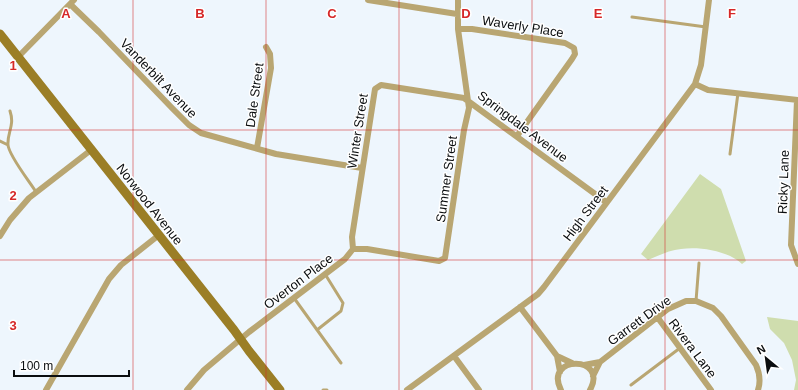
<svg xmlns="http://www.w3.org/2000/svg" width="798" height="390" font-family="Helvetica,sans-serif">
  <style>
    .green { fill: #cfddae }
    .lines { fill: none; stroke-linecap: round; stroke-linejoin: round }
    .lane { stroke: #b9a672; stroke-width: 3 }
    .street { stroke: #b9a672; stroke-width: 6 }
    .secondary { stroke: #9b7e26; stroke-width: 9 }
    .grid { fill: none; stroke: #d62828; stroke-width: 1; stroke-opacity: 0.55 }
    .labels { text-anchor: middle; stroke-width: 3; stroke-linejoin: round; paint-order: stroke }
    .street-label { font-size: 13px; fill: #0a0d0f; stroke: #fff }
    .grid-label { font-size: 13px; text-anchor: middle; font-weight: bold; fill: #d62828; stroke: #fff; stroke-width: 3; stroke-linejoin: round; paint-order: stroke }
  </style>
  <rect width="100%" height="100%" fill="#eef6fd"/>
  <path class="green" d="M700,174L721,189L746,261L742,264C729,251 699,246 681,249C669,250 658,256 648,260L641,254Z
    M767,317L798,321V390H794L796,380L792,360L784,343L770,329Z"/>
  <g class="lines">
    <path class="lane" d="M632,17L706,27
      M10,111C15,126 7,132 8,145C9,156 30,182 36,192
      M0,141L8,145
      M730,154L738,93
      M294,298L341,363
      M696,301L699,263
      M317,330L341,311L343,303L325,274
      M631,385L680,348
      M323,390H327"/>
    <path class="street" d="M368,0L457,14
      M458,0V29L468,101L606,202
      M70,4L99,32L172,108L189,125L201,133L276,154L362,168
      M458,29H472L565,43L574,48L575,54L572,59L517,136
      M18,57L74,0
      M695,84L708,90L798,100
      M797,100L791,245L798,264
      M257,148L271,68L270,54L266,47
      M0,236L10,220L29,198L91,150
      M520,307L557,356L572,363
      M658,318L711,390
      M454,356L479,390
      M557,356L560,372
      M584,365L600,362
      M593,376L600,362L668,309L686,301H696L713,308L721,316L756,365C760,374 761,381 758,390
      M46,390L109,279L121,265L159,235
      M187,390L204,370L249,332L345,259L353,249H367L439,261L445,258L464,130L469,108L468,101L464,98L381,85L375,89L352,237L353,249
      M407,390L538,294L544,287L695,84L701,65L709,0
      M561,390C543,355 609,355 590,390"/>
    <path class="secondary" d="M0,34L234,330L249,351L280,390"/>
  </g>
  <path class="grid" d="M133,0V390M266,0V390M399,0V390M532,0V390M665,0V390M0,130H798M0,260H798"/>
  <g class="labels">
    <g class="street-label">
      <text transform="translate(523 26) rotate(9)" y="5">Waverly Place</text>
      <text transform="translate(159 78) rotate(46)" y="5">Vanderbilt Avenue</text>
      <text transform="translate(254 95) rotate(-82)" y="5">Dale Street</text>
      <text transform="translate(523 126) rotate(37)" y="5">Springdale Avenue</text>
      <text transform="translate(357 131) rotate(-81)" y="5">Winter Street</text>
      <text transform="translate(446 179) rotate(-82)" y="5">Summer Street</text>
      <text transform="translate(783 182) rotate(-88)" y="5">Ricky Lane</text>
      <text transform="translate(150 204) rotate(52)" y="5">Norwood Avenue</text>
      <text transform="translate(585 213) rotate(-53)" y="5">High Street</text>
      <text transform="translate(298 281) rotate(-37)" y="5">Overton Place</text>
      <text transform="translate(639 320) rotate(-36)" y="5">Garrett Drive</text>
      <text transform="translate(693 348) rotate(53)" y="5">Rivera Lane</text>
    </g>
  </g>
  <g class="grid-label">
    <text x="66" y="18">A</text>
    <text x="200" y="18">B</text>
    <text x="332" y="18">C</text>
    <text x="466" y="18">D</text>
    <text x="598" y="18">E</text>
    <text x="732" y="18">F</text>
    <text x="13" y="70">1</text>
    <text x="13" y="200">2</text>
    <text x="13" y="330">3</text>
  </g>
  <g transform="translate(766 358) rotate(331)" stroke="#ffffff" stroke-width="3" paint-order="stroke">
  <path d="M0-3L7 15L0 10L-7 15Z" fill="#0a0d0f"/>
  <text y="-6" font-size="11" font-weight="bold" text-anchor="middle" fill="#0a0d0f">N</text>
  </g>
  <path d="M14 370v6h115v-6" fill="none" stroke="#0a0d0f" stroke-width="2"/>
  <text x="20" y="370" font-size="12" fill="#0a0d0f" stroke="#ffffff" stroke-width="3" paint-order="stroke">100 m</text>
</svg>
